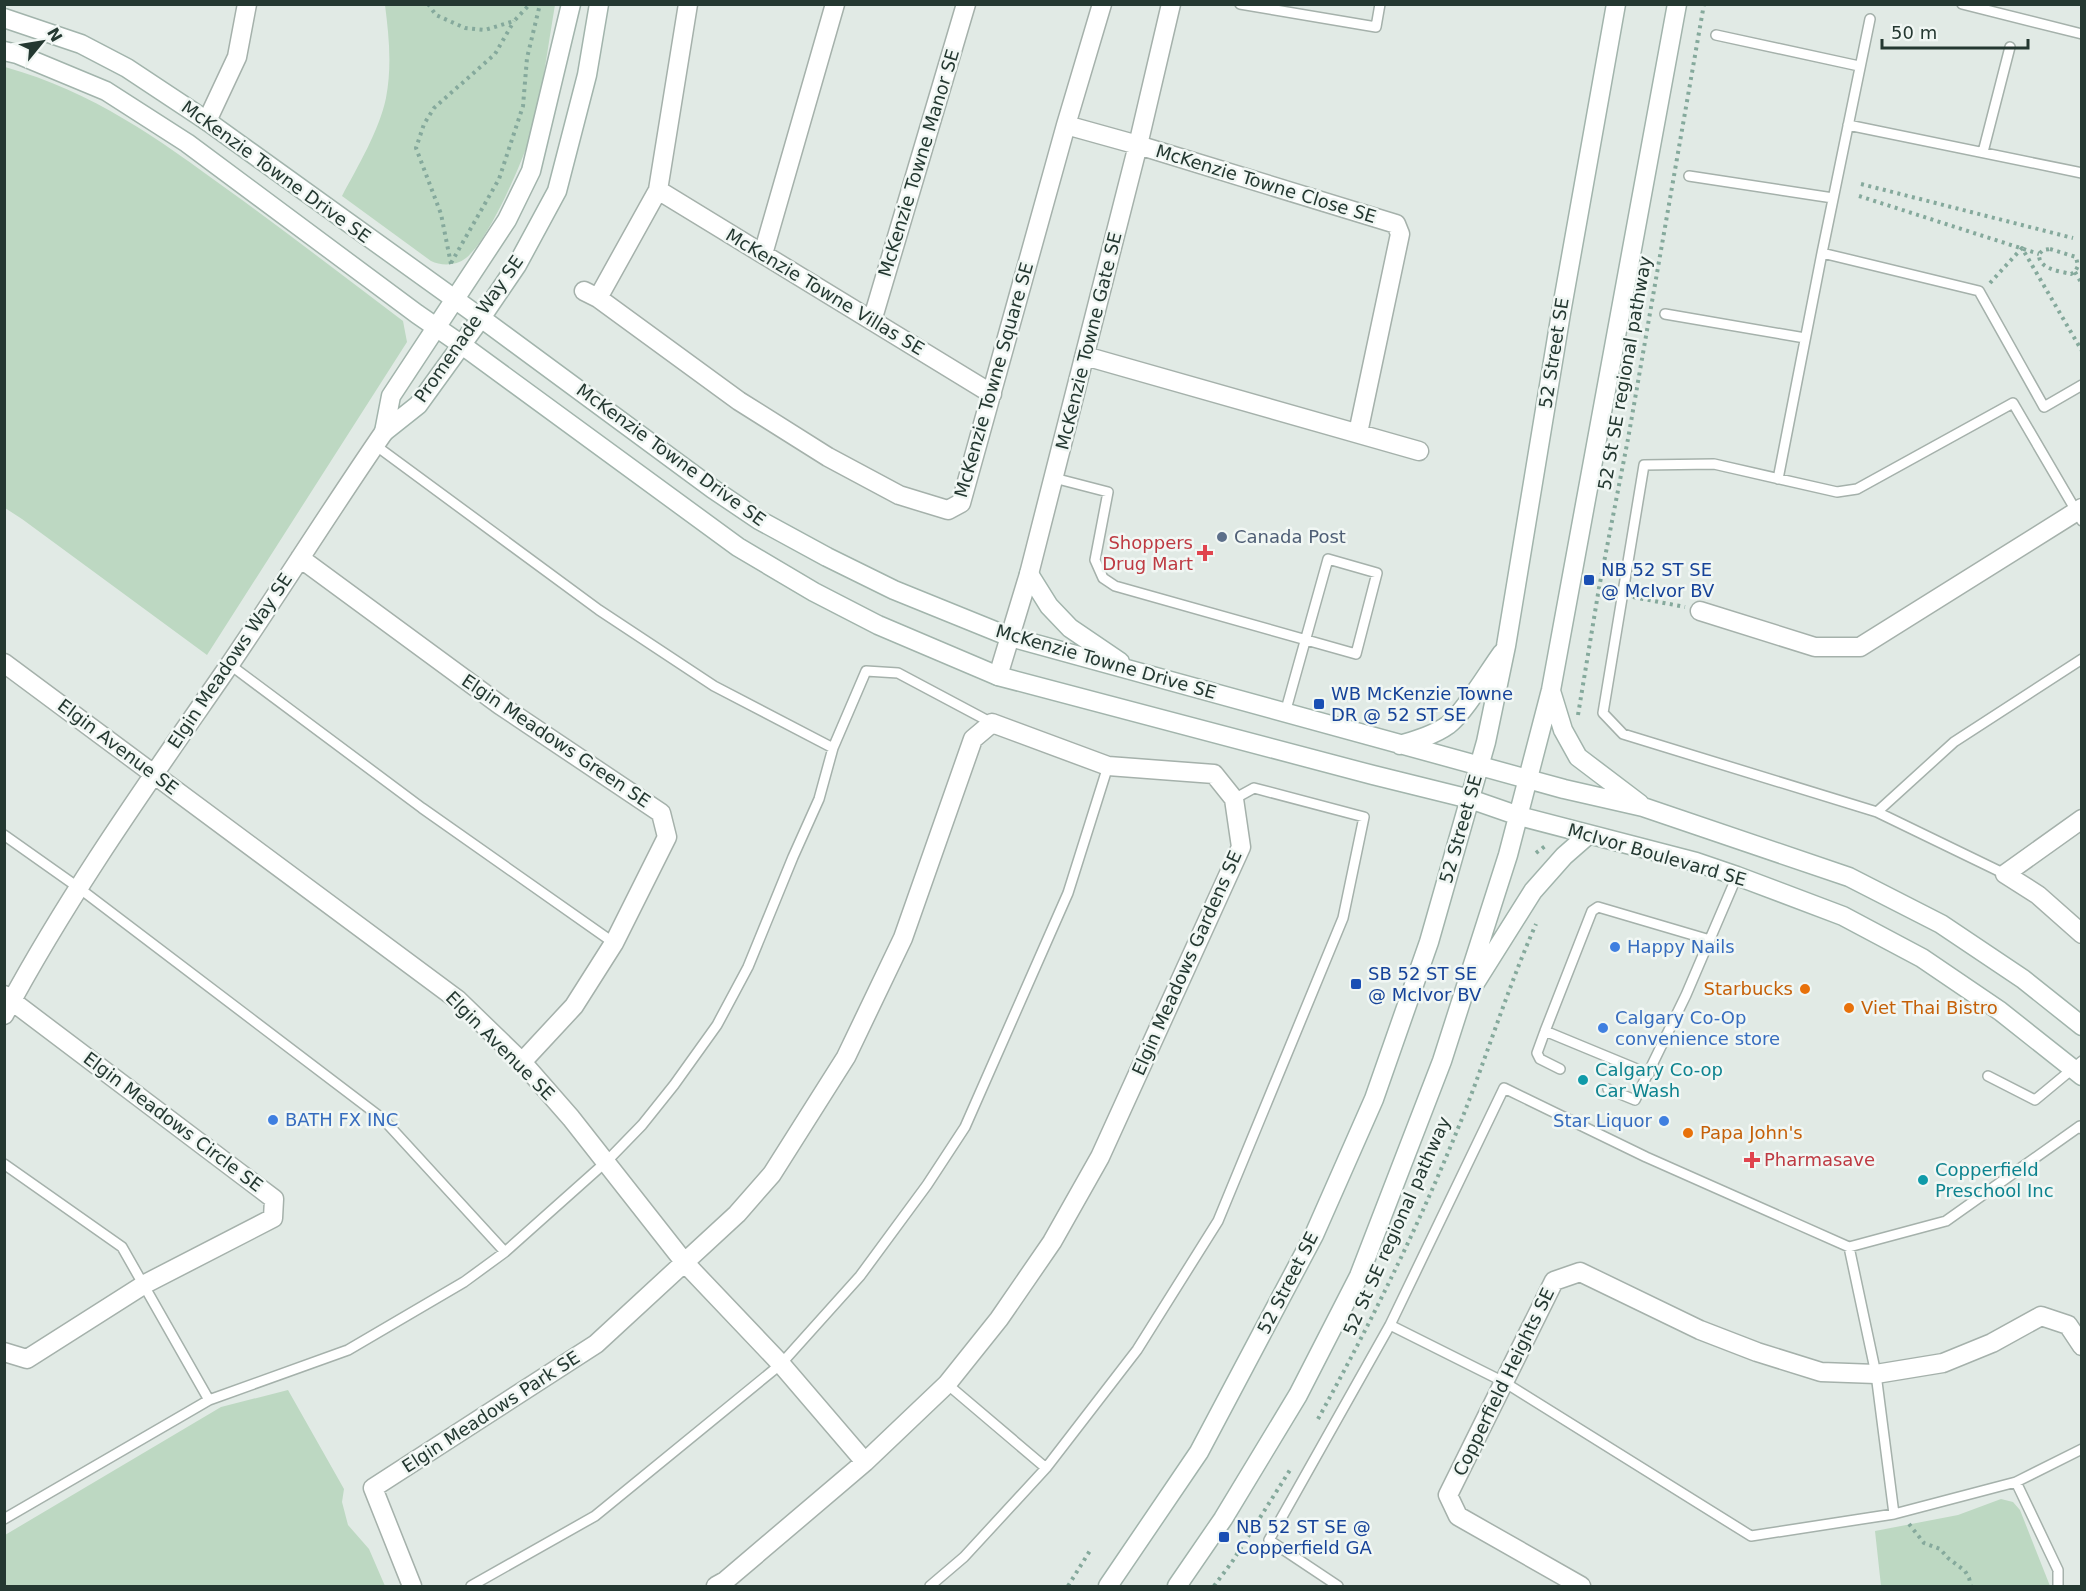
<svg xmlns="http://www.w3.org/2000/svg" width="2086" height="1591" font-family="'DejaVu Sans',sans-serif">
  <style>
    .green { fill: #bdd8c2 }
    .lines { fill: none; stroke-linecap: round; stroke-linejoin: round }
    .lane-casing { stroke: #a5b1ab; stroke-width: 12 }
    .street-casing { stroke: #a5b1ab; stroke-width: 21 }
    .secondary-casing { stroke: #a2b4ac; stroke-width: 21 }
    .path { stroke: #85a99c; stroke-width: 4; stroke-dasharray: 3 4.5; stroke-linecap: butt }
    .lane { stroke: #fff; stroke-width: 9 }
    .street { stroke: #fff; stroke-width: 18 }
    .secondary { stroke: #fff; stroke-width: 18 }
    .service-dot { fill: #5c6f8a; stroke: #f1f7f4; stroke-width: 2 }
    .health-dot { fill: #e0444e; stroke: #f1f7f4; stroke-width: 2 }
    .transit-dot { fill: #1a4fb4; stroke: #f1f7f4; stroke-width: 2 }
    .shop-dot { fill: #3f7fe0; stroke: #f1f7f4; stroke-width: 2 }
    .food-dot { fill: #e8710a; stroke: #f1f7f4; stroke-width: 2 }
    .culture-dot { fill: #0f9aa8; stroke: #f1f7f4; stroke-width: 2 }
    .labels { text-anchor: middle; stroke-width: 5; stroke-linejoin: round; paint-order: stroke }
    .street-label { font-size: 18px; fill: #243831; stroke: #f1f7f4 }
    .service-label { font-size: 18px; fill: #4e5e75; stroke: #f1f7f4; text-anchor: start }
    .health-label { font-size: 18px; fill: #be3a42; stroke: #f1f7f4; text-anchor: end }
    .transit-label { font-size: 18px; fill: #164399; stroke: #f1f7f4; text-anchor: start }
    .shop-label { font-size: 18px; fill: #366cbe; stroke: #f1f7f4; text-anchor: start }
    .food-label { font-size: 18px; fill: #c56008; stroke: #f1f7f4; text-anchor: start }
    .culture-label { font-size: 18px; fill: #0d838f; stroke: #f1f7f4; text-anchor: start }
  </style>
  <rect width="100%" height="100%" fill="#e1eae5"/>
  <path class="green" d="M385,5H555C548,45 543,88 533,128C525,157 489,240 466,258C456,266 441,266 431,261L342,196C358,166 379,131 386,98C392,66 389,36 385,5Z
    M5,67C94,92 157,138 231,192C289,234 346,278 403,321L407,342L207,655L22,519L5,508Z
    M288,1390L344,1489L342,1502L348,1525L369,1549L385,1586H5V1535L221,1407Z
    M2001,1499L2013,1502L2020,1510L2050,1586H1881L1875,1531L1958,1515Z"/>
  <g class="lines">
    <defs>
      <path id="lane" d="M1240,4L1376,27L1380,4
        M1962,4L2082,34
        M1716,35L1859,66
        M1848,125L2082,173
        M1983,152L2010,47
        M1689,176L1833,198
        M1822,253L1979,291L2044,407L2082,385
        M1665,314L1805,338
        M375,445L599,610L714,686L833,748
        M1054,478L1108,492L1095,560L1103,578L1115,586L1356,654L1377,573L1328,559L1285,713
        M1778,479L1822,253L1870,19
        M229,664L422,808L614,943
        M1877,812L1954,742L2082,659
        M4,835L79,888L383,1119L505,1252
        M2005,874L1877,812L1623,734L1603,713L1644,465L1714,464L1837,492L1857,489L2013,403L2082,521
        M1545,1031L1537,1053L1540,1059L1560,1069
        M1649,1074L1545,1031L1592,911L1598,907L1710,940
        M1988,1076L2035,1100L2082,1061
        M1608,1089L1635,1100L1686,995L1737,876
        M4,1164L122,1247L209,1400
        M1849,1247L1876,1374L1894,1514
        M1390,1325L1504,1382L1751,1536L1894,1514L2016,1482L2082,1449
        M947,1384L1046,1468
        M2016,1482L2058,1570V1586
        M4,1519L209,1400L348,1350L464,1282L505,1252L607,1161L642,1125L674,1085L717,1025L748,967L793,857L819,799L833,748L866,671L898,673L992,723
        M471,1586L595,1516L781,1364L860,1276L927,1185L965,1127L1068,893L1108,766
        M930,1586L964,1557L1046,1468L1137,1350L1218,1221L1343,918L1364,817L1254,788L1234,799
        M1338,1586L1269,1540L1390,1325L1504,1088L1646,1157L1849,1247L1946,1221L2080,1126L2082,1129"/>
      <path id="street" d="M207,121L237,57L247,4
        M1066,125L1138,145L1396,224L1400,234L1358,433
        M658,190L992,394
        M763,254L835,4
        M584,291L598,298L739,401L828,457L899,495L948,510L961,503L1066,125L1102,4
        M598,298L658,190L688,4
        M872,321L966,4
        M1085,356L1419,451
        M300,558L500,705L661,813L667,837L614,943L574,1006L522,1062
        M1700,611L1815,647H1860L2082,508
        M4,663L458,1000L522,1062L571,1118L685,1263L781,1364L865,1462
        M998,676L1029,574L1138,145L1171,4
        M2082,819L2005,874L2038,895L2082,934
        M4,995L274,1199L273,1218L145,1284L27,1359L4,1352
        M4,1015C69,893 150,780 228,667C281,589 331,509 384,432
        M412,1586L373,1488L596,1344L737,1214L772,1174L846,1057L903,938L973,739L992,723L1108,766L1214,774L1234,799L1241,847L1100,1157L1052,1242L999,1319L947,1384L865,1462L725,1581L716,1586
        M1581,1586L1458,1516L1448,1495L1554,1281L1580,1272L1700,1330L1757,1352L1821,1372L1876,1374L1943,1363L1992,1343L2041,1316L2068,1325L2082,1346"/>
      <path id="secondary" d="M4,18L81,44L127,68L207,121L481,318L713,489L759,520L827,557L894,590L1010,637L1564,789L1643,807L1849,877L1941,924L2023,979L2082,1026
        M4,51L17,54L106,91L187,143L417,314L462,345L738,547L814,592L878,625L998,676L1373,775L1470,799L1519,816L1696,862L1737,876L1843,916L1922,958L2000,1011L2082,1076
        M384,432L418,405L481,318L517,265L557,191L587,75L599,4
        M384,432L391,396L507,220L531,171L571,4
        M1029,574L1049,606L1070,628L1120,662
        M1551,691L1563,730L1578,757L1640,804
        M1400,745C1416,740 1434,735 1448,725C1465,712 1488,672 1502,653
        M1472,988L1533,891L1564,856L1588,835
        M1108,1586L1199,1452L1314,1235L1374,1099L1429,942L1486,742L1506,646L1561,313L1616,4
        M1177,1586L1223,1519L1298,1395L1359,1276L1442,1061L1508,855L1551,690L1677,4"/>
    </defs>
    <use href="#lane" class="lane-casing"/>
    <use href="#street" class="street-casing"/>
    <use href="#secondary" class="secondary-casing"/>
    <path class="path" d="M428,4L436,15L465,28L485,30L514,21L530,4
      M1861,184L2073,238
      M1859,196L2039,254
      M2050,249L2076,257L2078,266L2075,272L2071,274C2059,271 2038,269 2039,254L2043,250Z
      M451,263L499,179L523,106L527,58L540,4
      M451,264L441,214L416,148L424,124L434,108L495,54L514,21
      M2075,272L2082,284
      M1990,283L2022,248L2082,351
      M1633,597L1685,607
      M1578,715L1599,588L1628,439L1704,4
      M1536,853L1548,844
      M1318,1419C1373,1319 1423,1217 1465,1111C1489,1049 1509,985 1536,924
      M1909,1524L1924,1543L1940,1549L1948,1558L1965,1571L1969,1578L1971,1586
      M1068,1586L1091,1549
      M1214,1586L1232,1562L1290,1470"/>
    <use href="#lane" class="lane"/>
    <use href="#street" class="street"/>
    <use href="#secondary" class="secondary"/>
  </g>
  <circle class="service-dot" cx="1222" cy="537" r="6"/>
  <g class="health-dot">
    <path d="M1202 544h6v6h6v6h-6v6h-6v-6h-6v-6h6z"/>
    <path d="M1749 1151h6v6h6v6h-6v6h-6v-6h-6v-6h6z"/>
  </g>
  <g class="transit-dot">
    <rect x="1583" y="574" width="12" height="12" rx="3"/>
    <rect x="1313" y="698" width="12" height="12" rx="3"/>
    <rect x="1350" y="978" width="12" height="12" rx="3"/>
    <rect x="1218" y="1531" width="12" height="12" rx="3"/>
  </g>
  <g class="shop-dot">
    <circle cx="1615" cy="947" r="6"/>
    <circle cx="1603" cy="1028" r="6"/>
    <circle cx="273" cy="1120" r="6"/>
    <circle cx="1664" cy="1121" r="6"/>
  </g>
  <g class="food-dot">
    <circle cx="1805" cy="989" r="6"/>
    <circle cx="1849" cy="1008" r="6"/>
    <circle cx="1688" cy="1133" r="6"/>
  </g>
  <g class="culture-dot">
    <circle cx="1583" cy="1080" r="6"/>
    <circle cx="1923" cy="1180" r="6"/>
  </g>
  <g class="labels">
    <g class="street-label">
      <text transform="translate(919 163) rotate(-73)" y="6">McKenzie Towne Manor SE</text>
      <text transform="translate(276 172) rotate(36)" y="6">McKenzie Towne Drive SE</text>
      <text transform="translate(1266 184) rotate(17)" y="6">McKenzie Towne Close SE</text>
      <text transform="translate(825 292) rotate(31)" y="6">McKenzie Towne Villas SE</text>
      <text transform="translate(469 329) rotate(-55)" y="6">Promenade Way SE</text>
      <text transform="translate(1089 341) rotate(-76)" y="6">McKenzie Towne Gate SE</text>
      <text transform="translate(1554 353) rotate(-81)" y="6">52 Street SE</text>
      <text transform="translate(1625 373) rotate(-80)" y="6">52 St SE regional pathway</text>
      <text transform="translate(994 380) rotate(-74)" y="6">McKenzie Towne Square SE</text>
      <text transform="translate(671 455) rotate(36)" y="6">McKenzie Towne Drive SE</text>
      <text transform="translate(230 661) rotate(-56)" y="6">Elgin Meadows Way SE</text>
      <text transform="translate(1106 662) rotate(16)" y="6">McKenzie Towne Drive SE</text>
      <text transform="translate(556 741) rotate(34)" y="6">Elgin Meadows Green SE</text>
      <text transform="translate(118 747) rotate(37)" y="6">Elgin Avenue SE</text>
      <text transform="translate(1461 829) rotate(-74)" y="6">52 Street SE</text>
      <text transform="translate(1657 855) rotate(16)" y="6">McIvor Boulevard SE</text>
      <text transform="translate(1187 963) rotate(-66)" y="6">Elgin Meadows Gardens SE</text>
      <text transform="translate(500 1046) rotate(45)" y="6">Elgin Avenue SE</text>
      <text transform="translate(173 1122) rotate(37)" y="6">Elgin Meadows Circle SE</text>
      <text transform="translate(1397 1226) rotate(-66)" y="6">52 St SE regional pathway</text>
      <text transform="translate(1288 1283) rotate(-63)" y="6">52 Street SE</text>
      <text transform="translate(1504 1382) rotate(-64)" y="6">Copperfield Heights SE</text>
      <text transform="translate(491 1412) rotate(-33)" y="6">Elgin Meadows Park SE</text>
    </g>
    <g class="service-label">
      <text x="1234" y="543">Canada Post</text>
    </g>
    <g class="health-label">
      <text x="1193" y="549">Shoppers<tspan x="1193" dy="21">Drug Mart</tspan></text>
      <text x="1764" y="1166" text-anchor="start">Pharmasave</text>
    </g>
    <g class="transit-label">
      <text x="1601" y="576">NB 52 ST SE<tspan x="1601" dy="21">@ McIvor BV</tspan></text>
      <text x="1331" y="700">WB McKenzie Towne<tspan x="1331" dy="21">DR @ 52 ST SE</tspan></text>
      <text x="1368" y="980">SB 52 ST SE<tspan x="1368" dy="21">@ McIvor BV</tspan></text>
      <text x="1236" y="1533">NB 52 ST SE @<tspan x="1236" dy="21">Copperfield GA</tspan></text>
    </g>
    <g class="shop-label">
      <text x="1627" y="953">Happy Nails</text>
      <text x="1615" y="1024">Calgary Co-Op<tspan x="1615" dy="21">convenience store</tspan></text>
      <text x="285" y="1126">BATH FX INC</text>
      <text x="1652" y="1127" text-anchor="end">Star Liquor</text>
    </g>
    <g class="food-label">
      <text x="1793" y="995" text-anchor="end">Starbucks</text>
      <text x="1861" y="1014">Viet Thai Bistro</text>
      <text x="1700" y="1139">Papa John's</text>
    </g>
    <g class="culture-label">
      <text x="1595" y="1076">Calgary Co-op<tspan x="1595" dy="21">Car Wash</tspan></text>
      <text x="1935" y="1176">Copperfield<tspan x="1935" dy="21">Preschool Inc</tspan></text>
    </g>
  </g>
  <rect width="2086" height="1591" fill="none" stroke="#243831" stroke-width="12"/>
  <g transform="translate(42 42) rotate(60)" stroke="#f1f7f4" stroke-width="4.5" paint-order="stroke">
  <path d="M0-4.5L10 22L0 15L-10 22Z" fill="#243831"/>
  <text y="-9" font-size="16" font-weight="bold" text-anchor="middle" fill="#243831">N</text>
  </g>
  <path d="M1882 39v9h146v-9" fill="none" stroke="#243831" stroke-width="3"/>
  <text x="1891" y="39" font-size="18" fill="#243831" stroke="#f1f7f4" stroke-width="4.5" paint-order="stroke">50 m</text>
</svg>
